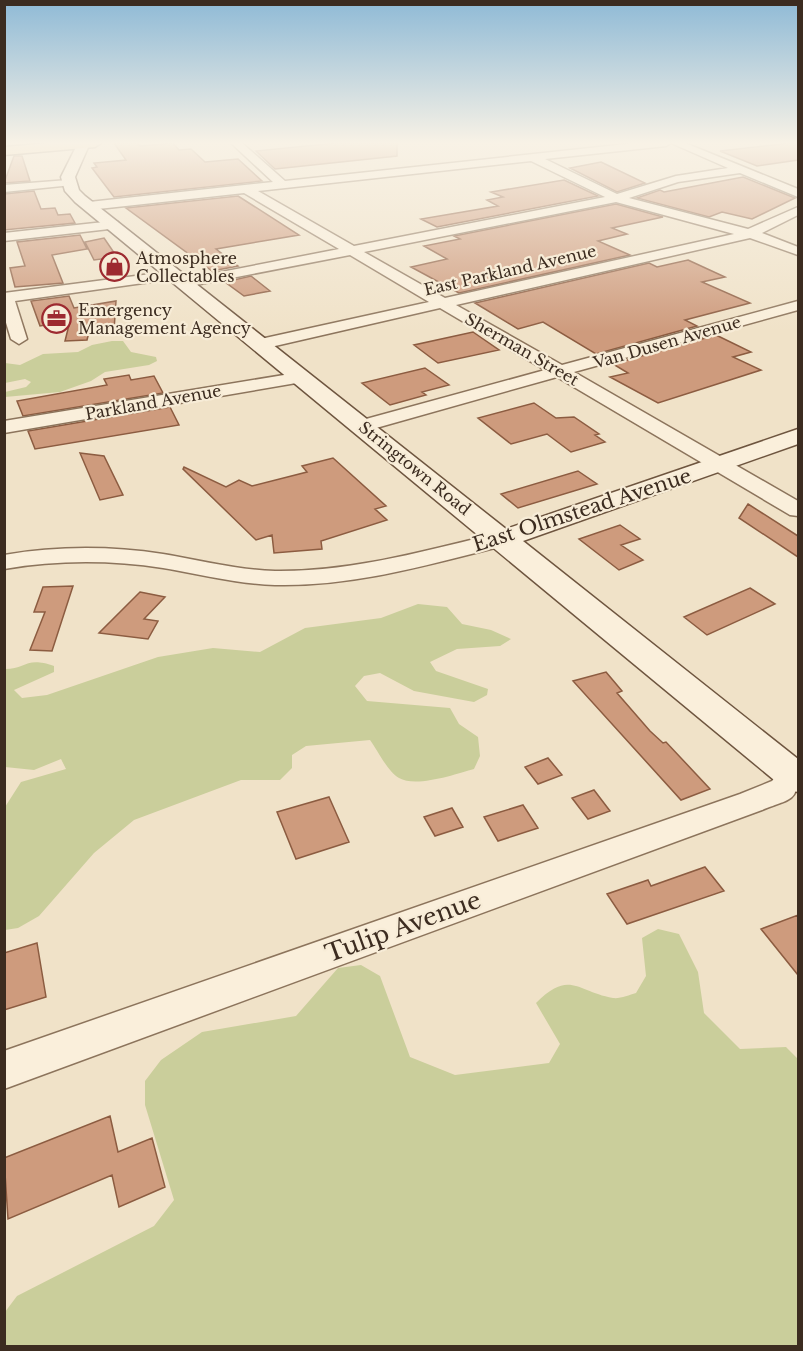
<svg xmlns="http://www.w3.org/2000/svg" width="803" height="1351" font-family="'Libre Baskerville',serif">
  <style>
    .green { fill: #cace9b }
    .building { fill: #ce9b7d; stroke: #8c5c41; stroke-width: 1.5 }
    .lines { fill: none; stroke-linecap: round; stroke-linejoin: round }
    .street-casing { stroke: #8c745c; stroke-width: 3 }
    .secondary-casing { stroke: #6e553f; stroke-width: 3 }
    .primary-casing { stroke: #5a4230; stroke-width: 3 }
    .street { fill: #faefdb; fill-rule: evenodd }
    .secondary { fill: #faefdb; fill-rule: evenodd }
    .primary { fill: #f3d5a0; fill-rule: evenodd }
    .labels { text-anchor: middle; stroke-width: 4.5; stroke-linejoin: round; paint-order: stroke }
    .far-poi-label { font-size: 16px; fill: #3c2c20; stroke: #f7ecd7; text-anchor: start }
    .far-street-label { font-size: 16px; fill: #3c2c20; stroke: #f7ecd7 }
    .street-label { font-size: 20px; fill: #3c2c20; stroke: #f7ecd7 }
    .near-street-label { font-size: 24px; fill: #3c2c20; stroke: #f7ecd7 }
  </style>
  <rect width="100%" height="100%" fill="#f0e2c8"/>
  <path class="green" d="M112,341H123L131,352L156,357L157,361L149,365L105,372L91,381L60,392L5,397V392L26,387L31,382L25,379L5,383V363L20,365L43,354L78,352L92,345Z
    M418,604L447,607L462,624L491,630L511,639L500,646L457,649L430,662L436,671L488,689L487,695L474,702L414,691L380,673L364,676L355,686L367,701L450,708L459,724L478,737L480,756L474,769C456,774 416,788 399,778C388,772 378,751 370,740L306,746L292,755V768L280,780H241L134,820L94,853L39,916L18,928L5,930V807L21,782L66,769L61,759L34,770L5,767V669C26,669 26,656 54,666V672L14,690L22,698L47,695L158,657L213,648L260,652L305,628L381,618Z
    M658,929L679,934L698,972L704,1013L740,1049L786,1047L798,1059V1346H5V1312L17,1296L154,1226L174,1200L145,1105V1081L161,1060L202,1032L296,1016L338,968L361,965L380,976L410,1057L455,1075L549,1063L560,1044L536,1003C570,969 577,992 613,998C620,999 629,995 636,993L646,976L642,938Z"/>
  <path class="building" d="M114,143H138L140,146L173,143L179,150L191,149L205,162L238,159L262,181L114,197L92,168L97,167L94,163L126,160Z
    M336,143H397V156L275,169L256,151Z
    M789,143H798V160L757,166L720,151Z
    M14,156H22L30,181L4,183Z
    M601,162L645,183L617,192L570,168Z
    M743,177L795,198L752,219L722,212L709,217L637,198L660,190L664,192Z
    M564,180L598,196L437,227L421,219L498,206L487,200L503,197L491,192Z
    M34,191L41,209L55,208L58,215L70,214L75,223L4,230V194Z
    M238,196L299,235L216,249L238,266L212,271L126,208Z
    M616,204L663,217L612,228L627,234L598,241L630,255L459,293L411,267L447,259L424,246L460,239L454,236Z
    M80,235L87,249L52,255L63,283L15,287L10,268L25,266L17,242Z
    M104,238L117,257L94,260L85,242Z
    M688,260L725,277L702,282L750,303L685,320L697,326L596,354L543,322L518,329L475,303L649,263L657,267Z
    M251,276L270,291L244,296L225,282Z
    M69,296L74,308L116,301L114,330L89,332L87,340L65,341L70,321L40,326L31,301Z
    M473,332L499,350L438,363L414,345Z
    M716,335L751,352L733,357L761,370L658,403L610,377L628,373L613,364Z
    M425,368L449,385L422,392L426,395L390,405L362,383Z
    M129,375L131,380L154,376L163,393L23,416L17,401L107,385L104,379Z
    M534,403L556,418L574,417L599,434L595,435L605,442L571,452L547,434L511,444L478,418Z
    M170,407L179,425L35,449L28,431Z
    M80,453L104,456L123,495L100,500Z
    M333,458L386,506L375,509L387,520L321,541L322,549L274,553L272,535L256,540L183,469L184,467L226,487L239,480L252,486L307,472L302,466Z
    M578,471L597,484L518,508L501,494Z
    M748,504L798,536V557L739,518Z
    M620,525L640,539L621,545L643,560L619,570L579,539Z
    M73,586L52,651L30,650L45,612H34L43,587Z
    M750,588L775,604L707,635L684,617Z
    M140,592L165,597L144,619L158,621L148,639L99,633Z
    M606,672L622,691L617,693L650,731L663,743L666,742L710,789L681,800L573,681Z
    M548,758L562,775L538,784L525,767Z
    M594,790L610,811L588,819L572,798Z
    M329,797L349,842L296,859L277,812Z
    M523,805L538,828L498,841L484,817Z
    M452,808L463,827L435,836L424,817Z
    M705,867L724,891L627,924L607,894L648,880L651,886Z
    M798,915V975L761,929Z
    M37,943L46,997L4,1010V953Z
    M110,1116L118,1152L152,1138L165,1187L119,1207L112,1175L8,1219L4,1158Z"/>
  <g class="lines">
    <defs>
      <path id="street" d="M231,143H242L285,181L636,143H671L666,146L545,159L617,194L676,176L728,168L671,143H685L798,189V197L740,173L678,182L629,198L748,229L798,207V215L762,233L798,247V255L750,238L456,305L562,365L798,301V310L574,372L798,501V516L790,515L557,377L369,430H355L352,426L355,422L545,370L440,308L262,349L256,348L254,344L256,340L429,302L350,255L185,287L180,286L178,283L180,280L185,279L339,249L244,193L89,210L83,206L89,202L273,182ZM531,161L605,197L354,246L258,191ZM616,202L734,234L445,298L364,252Z
        M68,180L74,183L72,185L4,192V185Z
        M113,221L118,222V228L4,241V233Z
        M174,271L181,275L179,278L15,301L27,339L19,344L11,339L4,316V293Z
        M302,372L308,373L311,377L308,381L4,433V421Z
        M503,532L511,534L514,539L511,544C434,563 355,587 275,585C237,584 200,574 163,568C110,560 57,560 4,569V555C57,546 110,546 163,554C200,560 237,570 275,571C353,572 428,550 503,532Z
        M794,764L798,765C798,803 794,797 762,810L4,1089V1051L740,794L772,781L783,767Z"/>
      <path id="secondary" d="M78,143H90L75,177L79,190L85,196L506,529L798,429V444L523,541L798,759V792L785,789L75,202L65,191L61,177Z"/>
      <path id="primary" d="M50,143H101L95,147L4,155V147Z"/>
    </defs>
    <use href="#street" class="street-casing"/>
    <use href="#secondary" class="secondary-casing"/>
    <use href="#primary" class="primary-casing"/>
    <use href="#street" class="street"/>
    <use href="#secondary" class="secondary"/>
    <use href="#primary" class="primary"/>
  </g>
  <linearGradient id="sky" x2="0" y2="1"><stop stop-color="#8fbad6"/><stop offset="0.43" stop-color="#f8f2e6"/><stop offset="1" stop-color="#f8f2e6" stop-opacity="0"/></linearGradient>
  <rect width="803" height="332" fill="url(#sky)"/>
  <defs>
    <symbol id="shop-ring" viewBox="-11 -11 22 22"><circle r="9.5" fill="#f7ecd7" stroke="#9d2a30" stroke-width="1.5"/><path d="M-5-2.5h2.3a2.7 3.5 0 0 1 5.4 0H5L5.5 6h-11ZM-1.5-2.5h3a1.5 2.3 0 0 0-3 0Z" fill="#9d2a30"/></symbol>
    <symbol id="office-ring" viewBox="-11 -11 22 22"><circle r="9.5" fill="#f7ecd7" stroke="#9d2a30" stroke-width="1.5"/><path d="M-6-3h4V-5.5h4V-3h4V5H-6ZM-1-4.5V-3h2v-1.5ZM-6 0V1H6V0Z" fill="#9d2a30"/></symbol>
  </defs>
  <g fill-rule="evenodd">
    <use href="#shop-ring" x="98" y="250" width="33" height="33"/>
    <use href="#office-ring" x="40" y="302" width="33" height="33"/>
  </g>
  <g class="labels">
    <g class="far-poi-label">
      <text x="136" y="264">Atmosphere<tspan x="136" dy="18">Collectables</tspan></text>
      <text x="78" y="316">Emergency<tspan x="78" dy="18">Management Agency</tspan></text>
    </g>
    <g class="far-street-label">
      <text transform="translate(510 270) rotate(-13)" y="6">East Parkland Avenue</text>
      <text transform="translate(667 342) rotate(-16)" y="6">Van Dusen Avenue</text>
      <text transform="translate(522 349) rotate(30)" y="6">Sherman Street</text>
      <text transform="translate(153 402) rotate(-10)" y="6">Parkland Avenue</text>
      <text transform="translate(415 468) rotate(39)" y="6">Stringtown Road</text>
    </g>
    <g class="street-label">
      <text transform="translate(582 510) rotate(-18)" y="7">East Olmstead Avenue</text>
    </g>
    <g class="near-street-label">
      <text transform="translate(403 927) rotate(-20)" y="8">Tulip Avenue</text>
    </g>
  </g>
  <rect width="803" height="1351" fill="none" stroke="#3c2c20" stroke-width="12"/>
</svg>
